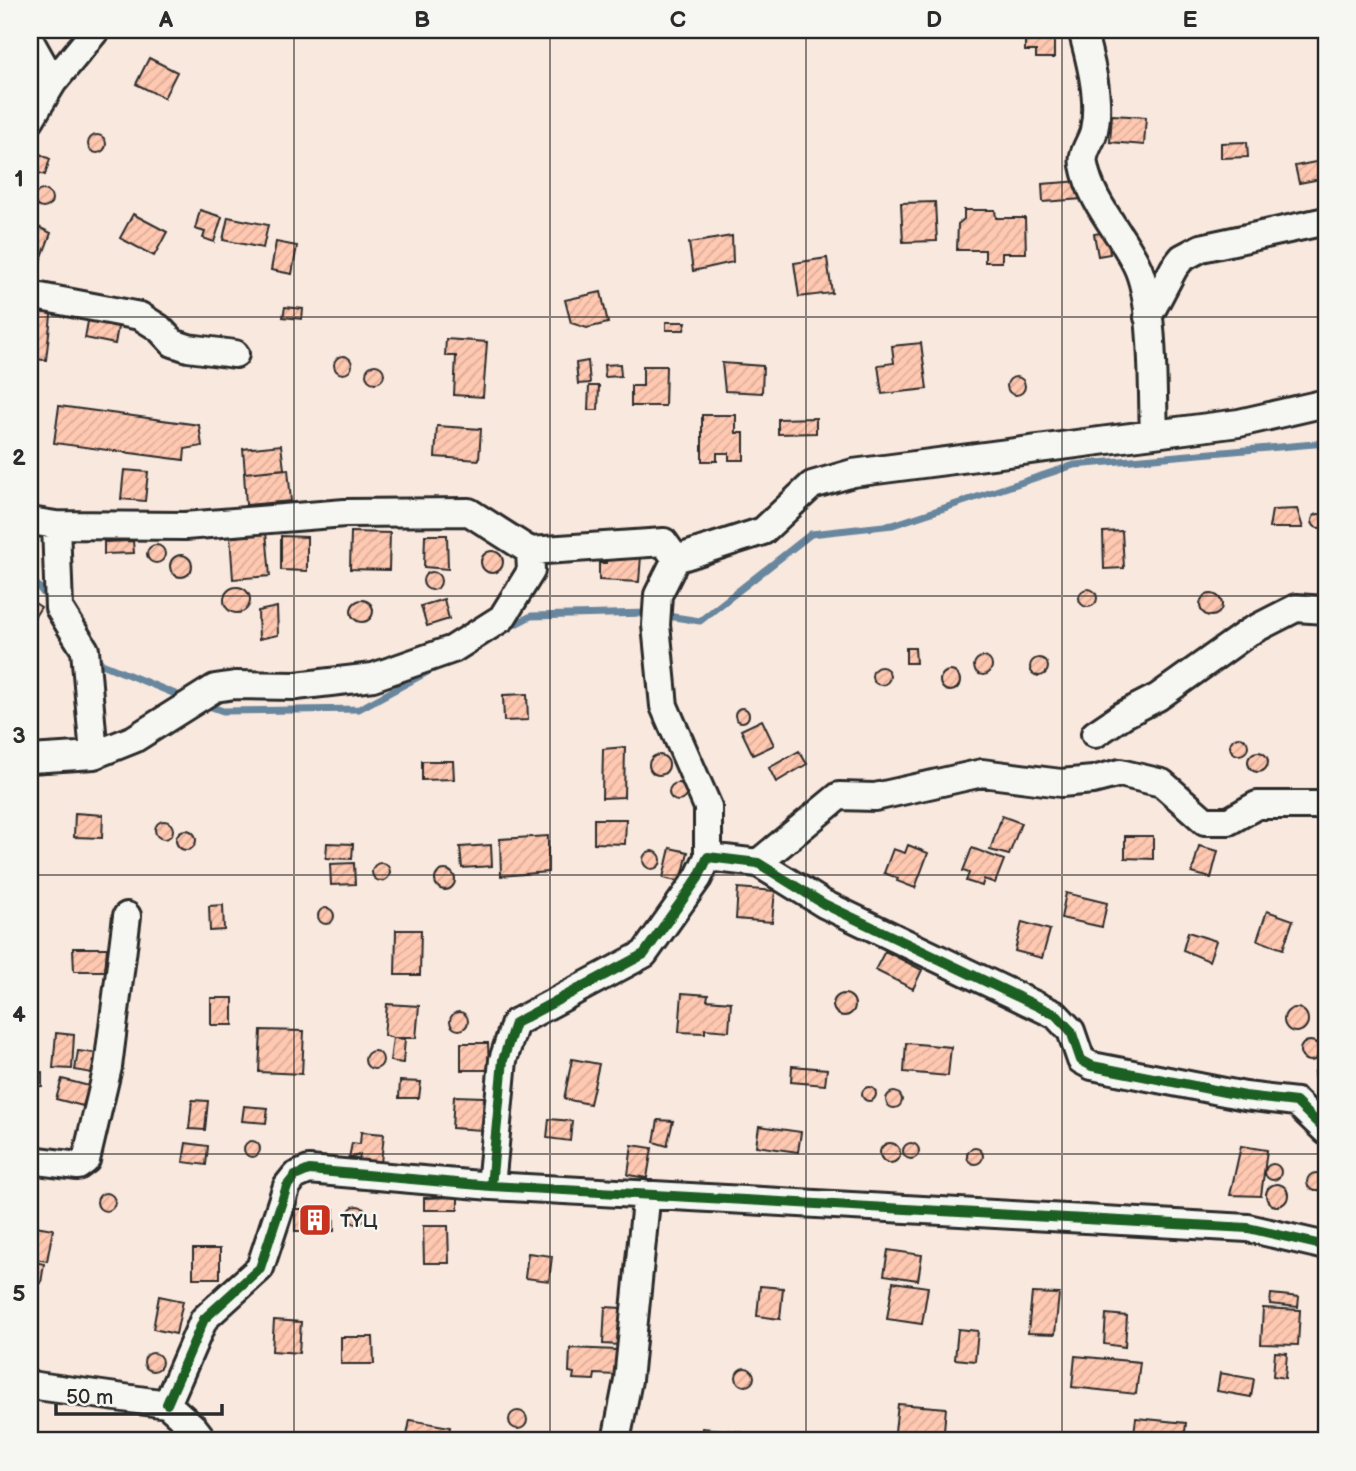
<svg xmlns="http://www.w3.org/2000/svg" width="1356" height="1471" font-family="'Balsamiq Sans',sans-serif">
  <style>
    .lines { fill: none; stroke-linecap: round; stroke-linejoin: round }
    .stream { stroke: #67879f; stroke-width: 7 }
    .building { fill: url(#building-hatch); stroke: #2b2b2b; stroke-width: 2 }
    .minor-casing { stroke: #2b2b2b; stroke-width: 32 }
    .minor { stroke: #f6f6f2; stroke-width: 26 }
    .cycleway-casing { stroke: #f6f6f2; stroke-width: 15 }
    .cycleway { stroke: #1b5e20; stroke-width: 10 }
    .grid { fill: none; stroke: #2b2b2b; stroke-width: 2; stroke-opacity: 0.55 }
    .labels { text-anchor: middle; stroke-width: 5; stroke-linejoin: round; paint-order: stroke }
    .poi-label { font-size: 19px; font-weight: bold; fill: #2b2b2b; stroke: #f6f6f2; text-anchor: start }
    .neatline { fill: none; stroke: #2b2b2b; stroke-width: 2.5 }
    .grid-label { font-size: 23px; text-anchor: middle; font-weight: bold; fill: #2b2b2b }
  </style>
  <defs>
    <pattern id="building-hatch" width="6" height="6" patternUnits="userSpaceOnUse" patternTransform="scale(1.75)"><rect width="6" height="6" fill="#ffc8b1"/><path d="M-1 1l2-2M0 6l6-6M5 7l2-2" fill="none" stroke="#dbac98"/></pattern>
  </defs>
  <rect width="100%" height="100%" fill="#f9e8de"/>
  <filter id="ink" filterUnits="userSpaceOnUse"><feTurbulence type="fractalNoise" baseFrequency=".0143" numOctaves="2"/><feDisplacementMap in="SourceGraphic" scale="14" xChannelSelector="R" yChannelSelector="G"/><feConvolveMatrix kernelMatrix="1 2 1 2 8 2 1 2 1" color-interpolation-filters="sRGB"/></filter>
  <g filter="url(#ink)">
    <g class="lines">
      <path class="stream" d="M30,581L37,585L50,601
        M504,630L531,616L648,613L700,621L811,534L893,525L1074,465L1326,443
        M93,653L102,664L185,698
        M203,704L223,711L359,709L435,668"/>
    </g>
    <path class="building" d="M1025,30H1054V58H1036V51H1025Z
      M149,58L177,72L164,98L136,84Z
      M1112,115L1146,117L1144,145L1110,142Z
      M88 144a9 9 0 1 1 18 0a9 9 0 1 1-18 0Z
      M1247,142L1248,157L1221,158V143Z
      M30,149L50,159L45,175L30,170Z
      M1326,160V178L1299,183L1295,166Z
      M1081,181L1082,199L1043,202L1042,184Z
      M34 199a9 9 0 1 1 18 0a9 9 0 1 1-18 0Z
      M935,202L937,241L903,242L901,203Z
      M200,210L222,217L214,242L203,238L205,232L195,229Z
      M964,210H995L996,218H1025L1026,253H1002V262H985V250H957L958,224L964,219Z
      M133,214L167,232L154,256L120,238Z
      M228,217L268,225L263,248L223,240Z
      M30,223L51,233L37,270L30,267Z
      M1107,232L1110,254L1098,256L1094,234Z
      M732,236L733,262L693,271L689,243Z
      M276,242L297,246L292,274L271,270Z
      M827,258L832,293L799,297L794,263Z
      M601,292L608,323L587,328L571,323L565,300Z
      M30,304L52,307L46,360L30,359Z
      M285,307L303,309L302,319L283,317Z
      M89,316L119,321L115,344L85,338Z
      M666,322H686L684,330H666Z
      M446,339L487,342L483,397L454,395L456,356H445Z
      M921,343L927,389L882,394L878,365L894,363L892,346Z
      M334 365a9 9 0 1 1 18 0a9 9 0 1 1-18 0Z
      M588,361L590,383L578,384L576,363Z
      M722,363L763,366L762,393L725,391Z
      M620,364L621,376L605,377L604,365Z
      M366 374a9 9 0 1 1 18 0a9 9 0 1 1-18 0Z
      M643,366H666L665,406H631V386H643Z
      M1007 386a9 9 0 1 1 18 0a9 9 0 1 1-18 0Z
      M589,386H599L598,410H588Z
      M30,402H37L36,422H30Z
      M59,406L199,425L202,446L185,449L184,460L54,443Z
      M702,415H736V433H744V460H729V453H717V461H702Z
      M816,418V433L778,434V419Z
      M437,426L481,429L479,460L435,457Z
      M281,445L284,469L245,473L243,449Z
      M288,469L291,501L246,505L244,473Z
      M124,470L148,472L145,501L121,499Z
      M1297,509L1303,528H1269L1272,510Z
      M1312 521a7 7 0 1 1 14 0a7 7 0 1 1-14 0Z
      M1122,531L1124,568L1104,569L1103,532Z
      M266,532L270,576L233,579L230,535Z
      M351,532L390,533L389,570L350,569Z
      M425,535H447L448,569L424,567Z
      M281,536L307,537V571L281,570Z
      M133,541L134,553L104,554V542Z
      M147 554a9 9 0 1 1 18 0a9 9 0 1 1-18 0Z
      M481 562a11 11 0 1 1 22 0a11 11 0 1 1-22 0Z
      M607,554L641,556L639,582L599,580V563H606Z
      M170 566a11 11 0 1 1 22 0a11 11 0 1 1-22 0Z
      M423 581a9 9 0 1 1 18 0a9 9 0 1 1-18 0Z
      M224 600a13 13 0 1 1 26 0a13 13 0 1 1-26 0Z
      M1079 598a9 9 0 1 1 18 0a9 9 0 1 1-18 0Z
      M1200 605a11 11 0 1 1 22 0a11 11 0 1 1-22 0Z
      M444,599L449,619L427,626L421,606Z
      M30,600L41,607L30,624Z
      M351 611a11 11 0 1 1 22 0a11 11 0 1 1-22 0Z
      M277,607L278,635L259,639L258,611Z
      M906,648H915L916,663H906Z
      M974 666a9 9 0 1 1 18 0a9 9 0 1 1-18 0Z
      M1030 667a9 9 0 1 1 18 0a9 9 0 1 1-18 0Z
      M872 676a9 9 0 1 1 18 0a9 9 0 1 1-18 0Z
      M940 681a10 10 0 1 1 20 0a10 10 0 1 1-20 0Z
      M527,694L528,720L504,721L503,695Z
      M735 715a7 7 0 1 1 14 0a7 7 0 1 1-14 0Z
      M762,720L774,745L753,755L741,730Z
      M1230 746a9 9 0 1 1 18 0a9 9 0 1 1-18 0Z
      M625,747L624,797L602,798L603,749Z
      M799,751L807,764L776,782L769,768Z
      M1248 762a10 10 0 1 1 20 0a10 10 0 1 1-20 0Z
      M649 765a10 10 0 1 1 20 0a10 10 0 1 1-20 0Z
      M422,761H453L454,779L422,780Z
      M669 792a9 9 0 1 1 18 0a9 9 0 1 1-18 0Z
      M75,813L103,815L102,838L74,837Z
      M1002,816L1021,823L1009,855L990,850Z
      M594,819H626L625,844L594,843Z
      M155 830a9 9 0 1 1 18 0a9 9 0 1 1-18 0Z
      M176 840a10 10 0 1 1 20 0a10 10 0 1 1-20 0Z
      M548,836V872L501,876L500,839Z
      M1125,836H1153V859L1125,858Z
      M327,843L353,844L352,859L326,858Z
      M491,845L492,866L462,868L460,847Z
      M908,845L928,853L915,888L897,881L898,878L884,873L893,849L905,853Z
      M1199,846L1218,851L1211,878L1192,873Z
      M670,848L688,852L681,882L663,878Z
      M972,848L1004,860L995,883L984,879L982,886L966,881L969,873L963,871Z
      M643 860a9 9 0 1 1 18 0a9 9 0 1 1-18 0Z
      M372 872a9 9 0 1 1 18 0a9 9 0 1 1-18 0Z
      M354,863L355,884L331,885L330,864Z
      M435 880a10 10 0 1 1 20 0a10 10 0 1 1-20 0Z
      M738,888L775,891L772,922L736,919Z
      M1066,893L1107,903L1102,927L1061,918Z
      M223,905L224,930L210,931L209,906Z
      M318 916a8 8 0 1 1 16 0a8 8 0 1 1-16 0Z
      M1267,911L1293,920L1283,949L1257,940Z
      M1022,922L1050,930L1042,958L1015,951Z
      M396,930H421L420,975H395Z
      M1188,932L1216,941L1209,961L1183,950Z
      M73,948H107L105,971H74Z
      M885,951L922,970L913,989L875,970Z
      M682,993L708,995L707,1000L731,1002L729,1031L705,1029V1033L679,1032Z
      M833 1005a11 11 0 1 1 22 0a11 11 0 1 1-22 0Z
      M211,998H233V1025H211Z
      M387,1004L419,1006L416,1038H393L384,1035Z
      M1284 1020a12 12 0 1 1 24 0a12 12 0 1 1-24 0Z
      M450 1021a9 9 0 1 1 18 0a9 9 0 1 1-18 0Z
      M261,1030L304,1031L302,1074L259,1072Z
      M56,1033L74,1035L72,1069L53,1068Z
      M393,1038L405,1039L403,1063L390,1061Z
      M1300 1051a10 10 0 1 1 20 0a10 10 0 1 1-20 0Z
      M461,1043H488L489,1070H461Z
      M906,1043L951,1047L948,1076L904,1072Z
      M78,1051L95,1053L92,1073L75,1070Z
      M365 1060a9 9 0 1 1 18 0a9 9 0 1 1-18 0Z
      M572,1059L599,1064L590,1104L564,1099Z
      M792,1066L827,1069L825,1085L791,1082Z
      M1314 1075a7 7 0 1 1 14 0a7 7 0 1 1-14 0Z
      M42,1072V1086L30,1087V1073Z
      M62,1079L89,1086L83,1106L56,1099Z
      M400,1081L421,1082L419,1098H399Z
      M862 1094a7 7 0 1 1 14 0a7 7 0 1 1-14 0Z
      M886 1100a8 8 0 1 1 16 0a8 8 0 1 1-16 0Z
      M454,1096L484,1097L482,1130L452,1128Z
      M192,1100L208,1101L205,1130L189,1129Z
      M244,1106L268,1108L266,1123L242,1121Z
      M549,1119L572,1121L570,1141L547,1138Z
      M658,1120L673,1121L667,1146L654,1142Z
      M759,1126L801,1132L798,1152L756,1146Z
      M361,1132L384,1134L381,1163L359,1161L360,1155L349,1158L352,1143L360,1144Z
      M244 1149a8 8 0 1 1 16 0a8 8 0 1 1-16 0Z
      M186,1143L208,1146L206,1165L183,1162Z
      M903 1151a8 8 0 1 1 16 0a8 8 0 1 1-16 0Z
      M880 1153a10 10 0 1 1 20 0a10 10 0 1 1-20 0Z
      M632,1145L652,1148L647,1178L628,1175Z
      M1241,1146L1267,1150L1261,1196L1230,1195Z
      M967 1156a8 8 0 1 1 16 0a8 8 0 1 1-16 0Z
      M1265 1172a8 8 0 1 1 16 0a8 8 0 1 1-16 0Z
      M1307 1182a9 9 0 1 1 18 0a9 9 0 1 1-18 0Z
      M1266 1195a11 11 0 1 1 22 0a11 11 0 1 1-22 0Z
      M97 1202a9 9 0 1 1 18 0a9 9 0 1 1-18 0Z
      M458,1197V1210H424V1198Z
      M348 1215a9 9 0 1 1 18 0a9 9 0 1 1-18 0Z
      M295,1209H334V1231H295Z
      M30,1225L53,1229L47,1261L30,1258Z
      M423,1226H448L449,1263H424Z
      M193,1249H220V1278H193Z
      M888,1250L922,1255L918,1280L884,1275Z
      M528,1253L552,1256L549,1281L525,1278Z
      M30,1261L44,1264L41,1283L30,1281Z
      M893,1282L928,1287L922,1324L887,1319Z
      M760,1286L783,1288L780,1319L757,1316Z
      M1032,1293L1059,1294L1055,1334L1028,1333Z
      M1271,1294L1299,1297L1298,1307L1270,1304Z
      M159,1296L183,1301L176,1334L153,1329Z
      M605,1307L621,1308L619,1345L603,1344Z
      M1263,1308L1300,1310L1298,1345L1261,1344Z
      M1106,1314L1127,1316L1125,1347L1104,1344Z
      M274,1320L301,1322L299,1353L272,1351Z
      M958,1329L978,1331L975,1361L955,1359Z
      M341,1337H373L374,1364H341Z
      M570,1348L617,1350L616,1375L595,1374L594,1380L573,1379L574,1373L569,1372Z
      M1275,1352L1287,1353L1285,1378L1273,1376Z
      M144 1362a9 9 0 1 1 18 0a9 9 0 1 1-18 0Z
      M1075,1356L1140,1362L1136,1394L1072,1387Z
      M736 1377a9 9 0 1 1 18 0a9 9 0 1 1-18 0Z
      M1220,1373L1254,1379L1251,1397L1217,1391Z
      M898,1404L946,1408L943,1441H894Z
      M509 1420a9 9 0 1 1 18 0a9 9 0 1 1-18 0Z
      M1136,1418L1186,1423L1184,1441H1133Z
      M410,1420L450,1427L448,1441H406Z
      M702,1428L740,1432L739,1441H701Z"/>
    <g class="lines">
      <defs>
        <path id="minor" d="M1082,30C1090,59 1101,100 1094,130C1092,142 1081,152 1084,165C1091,203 1120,231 1136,264C1155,301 1152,391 1154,434
          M30,41L53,82
          M30,120L53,82L96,30
          M30,295L140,316L159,328L173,343L188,348L235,354
          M1148,317L1174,268L1182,258L1201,248L1326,221
          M30,521L56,525L185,526L345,513L469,512L530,551L664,542L676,559
          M56,525L59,608L85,650L94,755
          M1095,734L1123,715L1158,697L1249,632L1296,608L1326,610
          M30,759L94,755L134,739L215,688L235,685L296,686L373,677L453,649L502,618L531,571L530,551
          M708,857V807L664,706L656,625L658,595L676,559L763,531L812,485L853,473L1239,423L1326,403
          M758,863L839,796L875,797L982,773L1061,783L1093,780L1120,773L1162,783L1205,821H1229L1257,805H1326
          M30,1160L78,1166L86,1160L108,1067L127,916
          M491,1186L503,1060L515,1023L644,954L698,878L708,857L758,863L824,904L1056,1015L1071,1031L1081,1060L1092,1066L1245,1096L1296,1102L1326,1131
          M30,1385L167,1404L194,1428L204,1441
          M167,1404L204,1319L260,1268L287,1186L295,1176L309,1170L491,1186L1248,1228L1326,1246
          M616,1441L628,1380L646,1201L643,1194"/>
      </defs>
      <use href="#minor" class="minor-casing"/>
      <use href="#minor" class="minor"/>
      <defs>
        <path id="cycleway" d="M491,1186L503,1060L515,1023L644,954L698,878L708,857L758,863L824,904L1056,1015L1071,1031L1081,1060L1092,1066L1245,1096L1296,1102L1326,1131
          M167,1404L204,1319L260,1268L287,1186L295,1176L309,1170L491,1186L1248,1228L1326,1246"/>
      </defs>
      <use href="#cycleway" class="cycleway-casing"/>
      <use href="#cycleway" class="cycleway"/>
    </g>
  </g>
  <path class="grid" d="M294,30V1441M550,30V1441M806,30V1441M1062,30V1441M30,317H1326M30,596H1326M30,875H1326M30,1154H1326"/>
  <defs>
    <symbol id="building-square" viewBox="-11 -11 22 22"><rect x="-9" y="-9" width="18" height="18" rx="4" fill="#c8321e" stroke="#f6f6f2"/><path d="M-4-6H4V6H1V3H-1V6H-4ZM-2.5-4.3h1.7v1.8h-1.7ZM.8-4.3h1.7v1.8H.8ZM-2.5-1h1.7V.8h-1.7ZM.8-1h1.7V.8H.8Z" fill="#fff"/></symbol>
  </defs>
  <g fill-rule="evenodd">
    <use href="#building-square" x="296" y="1201" width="38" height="38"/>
  </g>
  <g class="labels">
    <g class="poi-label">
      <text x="340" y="1227">ТҮЦ</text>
    </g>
  </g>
  <rect width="1356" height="1471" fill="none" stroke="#f6f6f2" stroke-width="77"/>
  <path d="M56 1404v10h166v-10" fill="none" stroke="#2b2b2b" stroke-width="3.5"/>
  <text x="66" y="1404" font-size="21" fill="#2b2b2b" stroke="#f6f6f2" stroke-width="5" paint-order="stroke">50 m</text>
  <rect x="38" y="38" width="1280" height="1394" class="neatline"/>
  <g class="grid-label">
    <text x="166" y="27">A</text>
    <text x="422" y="27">B</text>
    <text x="678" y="27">C</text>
    <text x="934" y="27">D</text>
    <text x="1190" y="27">E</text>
    <text x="19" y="186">1</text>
    <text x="19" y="465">2</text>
    <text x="19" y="743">3</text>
    <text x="19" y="1022">4</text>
    <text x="19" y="1301">5</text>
  </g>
</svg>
